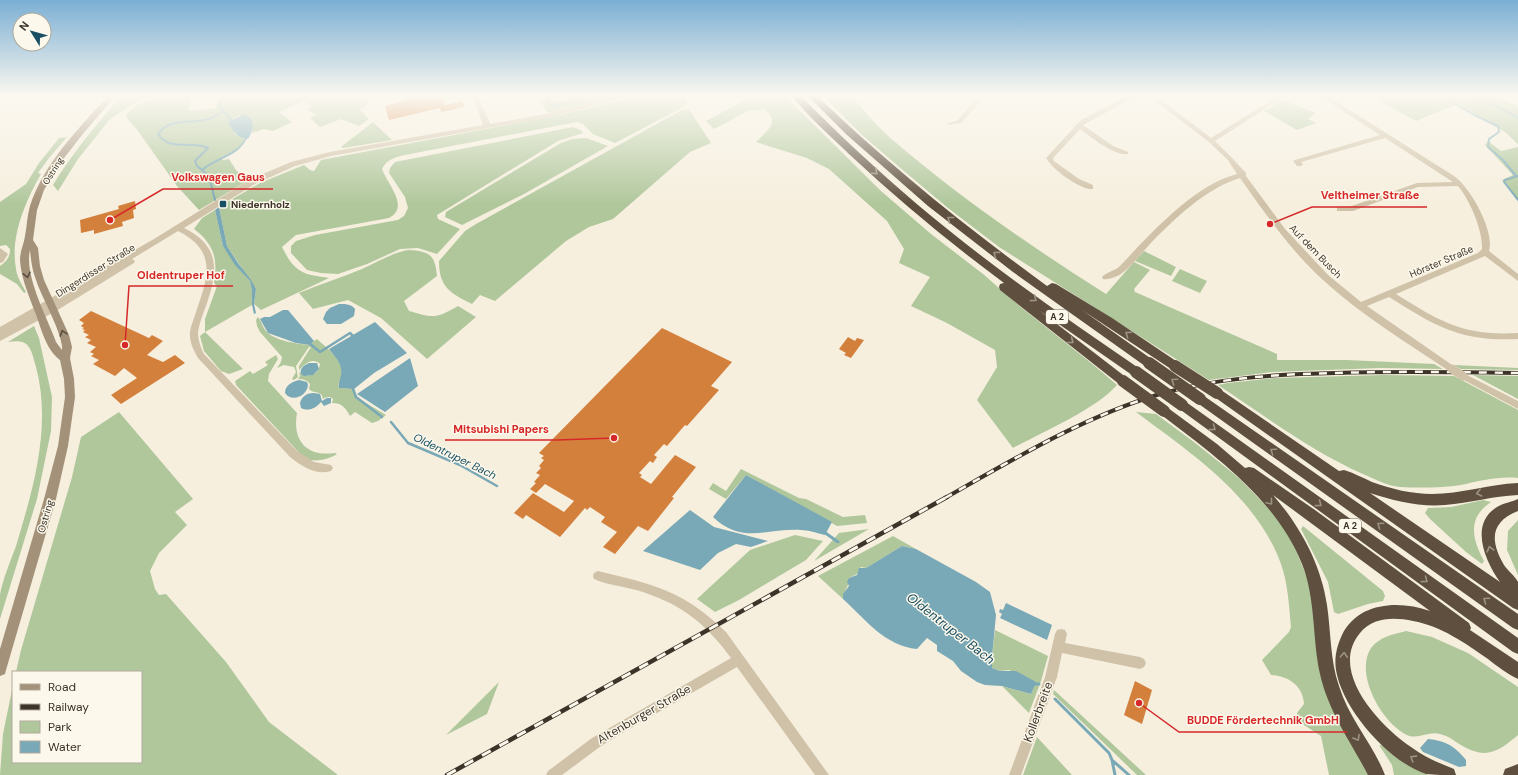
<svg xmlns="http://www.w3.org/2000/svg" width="1518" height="775" font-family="'DM Sans',sans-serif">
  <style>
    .green { fill: #b0c79c }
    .water { fill: #79a8b7 }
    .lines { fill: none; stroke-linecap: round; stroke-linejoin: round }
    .stream-far2 { stroke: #79a8b7; stroke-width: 2 }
    .stream-far1 { stroke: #79a8b7; stroke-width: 2.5 }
    .stream { stroke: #79a8b7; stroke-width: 3 }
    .building { fill: #d4803d }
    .minor { fill: #d0c2a8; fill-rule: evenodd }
    .secondary { fill: #a49179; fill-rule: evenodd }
    .motorway { fill: #5e4f3f; fill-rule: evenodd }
    .rail-far1-casing { stroke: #3c3329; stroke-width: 4 }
    .rail-casing { stroke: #3c3329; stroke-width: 4.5 }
    .rail-far1 { stroke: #fcf8eb; stroke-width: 2.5; stroke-dasharray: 8; stroke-linecap: butt }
    .rail { stroke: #fcf8eb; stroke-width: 3; stroke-dasharray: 10; stroke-linecap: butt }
    .minor-bridge { stroke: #d0c2a8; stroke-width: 9 }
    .motorway-bridge { stroke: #5e4f3f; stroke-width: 12 }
    .oneway { stroke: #9d9384 }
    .oneway2 { stroke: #5b4f41 }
    .poi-dot { fill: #194f63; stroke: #fcf8eb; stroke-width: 1.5 }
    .labels { text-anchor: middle; stroke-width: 3; stroke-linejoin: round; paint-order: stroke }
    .far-street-label { font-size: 9px; fill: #3c3329; stroke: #fcf8eb }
    .shield { fill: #fcf8eb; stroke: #766e63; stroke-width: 1 }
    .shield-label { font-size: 9px; font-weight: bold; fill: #3c3329 }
    .poi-label { font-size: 10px; font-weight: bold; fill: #3c3329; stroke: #fcf8eb; text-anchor: start }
    .street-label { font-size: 10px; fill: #3c3329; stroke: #fcf8eb }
    .water-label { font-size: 11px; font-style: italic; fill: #194f63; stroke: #fcf8eb }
    .near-street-label { font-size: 12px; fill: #3c3329; stroke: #fcf8eb }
    .near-water-label { font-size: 13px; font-style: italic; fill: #194f63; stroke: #fcf8eb }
    .leader { fill: none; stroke: #d62828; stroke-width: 1.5 }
    .callout-dot { fill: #d62828; stroke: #fcf8eb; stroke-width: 1.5 }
    .callout-label { font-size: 11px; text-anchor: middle; font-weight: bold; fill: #d62828; stroke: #fcf8eb; stroke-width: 3; stroke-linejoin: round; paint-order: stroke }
  </style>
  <rect width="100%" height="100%" fill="#f6efde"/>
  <path class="green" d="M122,95H148L110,119L78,159L58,191L53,185C73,152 97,124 122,95Z
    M164,95H192L188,111L216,108L217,101L226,95H366L368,104L360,110L369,119L359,126L341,119L320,127L310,118L316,115L308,110L312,107L303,101L279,112L292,122L273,131L264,129L252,133L253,130L240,115L229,121L235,134L245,139L238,149L221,158L223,160L229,159L236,170L247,181L199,210L177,186L138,131L126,117C128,106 154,98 164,95Z
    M537,95H549L553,102L581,95H626L547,113Z
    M644,95H684L687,105L615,143L593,134L583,124L577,122L410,154C399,156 387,158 382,169C388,185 410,207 389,218L296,235L282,247C295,273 302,274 329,278L261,310L254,304L256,289L227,246L219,207L260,183L304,165L310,170L314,171L321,160L560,115Z
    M748,95H784L881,191L931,234L983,274L1022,308L1096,367L1117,385C1096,409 1043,432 1013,448L977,400L997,367L995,350L947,323L911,306L930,277L899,263L904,249L887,221L829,169L807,158L756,142C767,131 781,122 764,109L748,111L714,129L706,121L743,101Z
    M822,95H850C862,108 874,123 887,135C955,194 1030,246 1106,294L1134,262L1150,270L1134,289L1135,292L1277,354V360H1347L1434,364L1443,369L1381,368L1272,372L1209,380L999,247L948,208L898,166L862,135Z
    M1369,95H1495L1518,107V144L1505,132L1455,105L1416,121Z
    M1283,100L1316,113L1308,119L1316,123L1297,130L1264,111Z
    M689,109L711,143L690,152L613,219L589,227L566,241L495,301L480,295L472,304C450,293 439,287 439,261L465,231L476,224L682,110Z
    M373,122L392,140L343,148L341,147Z
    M573,127L581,130L583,133L558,141L437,215L438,219L460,229L437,254L418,248L400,249L367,264L338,274L321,273L307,270L291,253V246L296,241L315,235L398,220L404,216L408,208L405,197L389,173L390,168L395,162Z
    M67,137L49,158L38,173L41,174C25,202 10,237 16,269C17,277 22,285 26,292L24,293L17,284L0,274V266C7,261 10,257 10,249L6,245L0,246V202L26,184L39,163L59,138Z
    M586,138L608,146L524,194L462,225L445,217L446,212L561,143L572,139Z
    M1488,141L1501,151L1518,147V200L1502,180L1513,175L1485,145Z
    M215,210L223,246L242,272L250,281L252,291V305L205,332L243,369L229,374L221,371L204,351L200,336L205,332V319L217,286L214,283C218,259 214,244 194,229L202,218Z
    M408,250C430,251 435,255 437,276L404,301L409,311C433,318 436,319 458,306L476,317L427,359L381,318L348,300L313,309L299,293C320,284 341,278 362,269C377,262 392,253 408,250Z
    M1144,251L1176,267L1171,276L1135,261Z
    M1180,269L1207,281L1200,293L1172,281Z
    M258,317C262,322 263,329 268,333C277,341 298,344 310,345L314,341L317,339C327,348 341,358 342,372C342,378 337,382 339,388L354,389L356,397L386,415L378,421L372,423L355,412L350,416C345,407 342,403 332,403L333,399C330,396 326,397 323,399C322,390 313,394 309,389L310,384C307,380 303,379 298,379L300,376L299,372C306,378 318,377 320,364C312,357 305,364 299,370V366L311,347H309L296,366L298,377L294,380L292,379L296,372L294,367L284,365L277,368L281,362L282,357L260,332L257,326L256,320Z
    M34,326L39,338L52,397L51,431L37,499L0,619C0,611 0,603 0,595C2,581 11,560 16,546C33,489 52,427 36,367C31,349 30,338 8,342Z
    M276,355L278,359L269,374L268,381L297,413C292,441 307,457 335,453L337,454C328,460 315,462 305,459L236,385L235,381L250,371L253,374L268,365L265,362Z
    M1454,365L1518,368V370L1461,369Z
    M1384,375L1454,376L1518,410V478C1498,476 1480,481 1461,485C1441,488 1420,488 1400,487C1387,486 1375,479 1363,474C1311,451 1265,416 1218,385L1228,383L1275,378Z
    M1473,375L1518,376V399Z
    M119,412L193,499L175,512L187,525L159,553L150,571L155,589L159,595L166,594L226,662L269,722L338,775H0L3,734L13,685V762H141V672H16L21,650L72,477L81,437Z
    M1136,412L1156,414L1194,442L1239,478L1271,511L1283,527L1294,545L1311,588L1314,624L1369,775H1329L1321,736L1301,723L1297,717V713L1304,704C1303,686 1289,676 1271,675L1262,660L1289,632L1291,627C1289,606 1288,584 1281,564C1256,496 1192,454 1136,412Z
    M741,469L799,498L806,499L843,517L865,515L867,523L837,526L746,475L726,499L709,489L713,483L726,491Z
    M1483,500L1491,502C1467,518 1472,539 1484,561L1482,564L1466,552L1430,519L1425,513L1428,508L1451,507Z
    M1518,520V575L1507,550L1508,531Z
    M1303,526L1383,591L1385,596L1383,601L1368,604L1338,614L1334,612L1328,582L1301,529Z
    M869,529L814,561L839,533Z
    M795,535L823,541L806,560L739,600L715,612L697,599L750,550Z
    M893,536L916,549L902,546L866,568L861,567L857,574L849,578C849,588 843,591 843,599L818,576Z
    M995,630L1048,656L1041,681L1029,713L1002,686L1031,694L1035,682L1009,670L1000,671L992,668V657Z
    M1406,631L1432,637L1468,653L1518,687V735C1498,752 1486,760 1461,745C1454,741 1449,736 1440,734C1429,731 1417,740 1407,735C1382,723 1354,674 1371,648C1379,637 1394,634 1406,631Z
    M499,682L487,714L446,735Z
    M1054,690L1146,775H1137L1053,694Z
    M1037,737L1072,775H1023Z
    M1379,745L1384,746L1408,764L1428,775H1394L1392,765Z"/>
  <path class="water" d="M244,114C256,119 254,130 248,139C238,139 232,130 228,122Z
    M219,207L227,246L238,263L251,280L256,289L254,304L256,313L254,314L252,305V291L250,281L235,265L223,246L215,210Z
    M339,304C346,304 351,304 355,309L354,316L341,324H327L323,319L326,312L330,308Z
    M283,310H288L314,341L310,345L296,343L268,333L260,319L264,317H270Z
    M375,322L407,353L374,373L354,389L339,388C338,383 340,380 341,375C343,364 335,357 329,349Z
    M410,358L418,386L385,412L357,394Z
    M309,363H317L319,369L313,375L304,376L301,374C299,368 305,365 309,363Z
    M299,380L307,382L308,385C307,396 292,403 285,393C285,385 292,382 299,380Z
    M314,393L320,394L322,401L327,398H331V403L324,406L321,402C316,408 309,412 301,408L300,403C302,396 307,393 314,393Z
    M746,475L832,522L825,535C817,533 808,530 801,530C767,528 742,545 713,517Z
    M690,510L714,527L768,541L751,547L736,544L718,553L700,570L643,551Z
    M902,546L916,549L976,582L990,592L996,615L992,657V668L1000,671H1016L1036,682L1031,694L1002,686L985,685L977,682L961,671L953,661L937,651V645L927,638L917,649C885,646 865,619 843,599V594L849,586L847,582L849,578L857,575L859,568H866Z
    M1006,603L1052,625L1047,640L1000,618L1002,614L999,612L1000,609L1003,610Z
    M1428,739C1445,740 1456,747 1466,760V766L1459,767L1423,752L1420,748Z"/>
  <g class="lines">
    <path class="stream-far2" d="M228,95L221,101L219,106L233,122
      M544,95L549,104L553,106L587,98
      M1439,95L1474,115L1498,126L1499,132L1489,139L1488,147L1503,160L1516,176
      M1467,95L1499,107L1518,118
      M202,170L197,166L195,161L208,148C191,140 170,152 158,134C169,118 188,124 204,120C211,119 218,115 224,111
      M1518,176L1505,180L1504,182L1518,200
      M215,200L209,176L202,170C217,157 239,156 247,136"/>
    <path class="stream-far1" d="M309,343L320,352L350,333L354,337
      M352,386L356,397L382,417
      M391,422L408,443L460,465L497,486"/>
    <path class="stream" d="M824,532L838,542
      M1031,684H1039
      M1055,699L1109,753L1112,760L1129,775
      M1112,760L1115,775"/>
  </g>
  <path class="building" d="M423,95H441L445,105L462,101L464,107L441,112L440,108L389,120L385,106Z
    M135,201L136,209L133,210L134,218L122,222L123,226L94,234V230L81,233L80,220L119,209L118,206Z
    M91,311L149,338L152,335L163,341L147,355L163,362L175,355L185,363L121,404L111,395L137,378L124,368L115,376L93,364L99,360L91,356L94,354L90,352L96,347L87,343L91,340L85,337L89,335L83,332L85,330L82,329L84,328L81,326L84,323L79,320Z
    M662,328L732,362L711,386L719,390L687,426L685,425L667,446L664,444L654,455L657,457L653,463L650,461L639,473L642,475L640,477L651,484L675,455L696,467L672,497L674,498L648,531L638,526L615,554L603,547L617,532L601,522L605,517L590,507L587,510L585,508L560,537L526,515L523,519L514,513L533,493L564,512L574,501L545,484L536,493L530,489L536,483L534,482L540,475L536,473L541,468L539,466L544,460L541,458L544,456L539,453Z
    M848,337L855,341L857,338L864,340L851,358L844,355L846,353L839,349Z
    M1135,681L1152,690L1142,724L1124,715Z"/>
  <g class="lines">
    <path class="minor" d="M472,95H478L490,124L546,114L624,95H636L546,118L331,156L295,166L255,184L184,228C221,246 218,272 206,306C203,314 199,324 198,333C198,340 201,348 204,354L297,451L314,462L331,465L333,468L331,471C317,476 301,466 290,457L198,358C194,351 189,342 190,332C191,325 195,316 197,309C209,275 216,250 178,231L132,259L135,261L134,263L56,311L0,341V327L154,239L249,180L291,162L330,152L483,125Z
      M979,95H986L961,123L948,125V123L957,121Z
      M1129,95H1138L1083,125L1113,146L1128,152V154C1114,156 1091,137 1080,129L1053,158L1054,161L1079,179L1093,185V189C1081,191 1051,168 1046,158L1047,157L1081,120Z
      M1147,95H1155L1211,138L1279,95H1287L1215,141L1232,158L1246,173V176L1285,229L1328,275L1361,302L1478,253L1482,249C1483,231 1470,200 1458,186L1418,187L1353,211H1337V207H1349L1417,183L1453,182L1385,138L1301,162L1303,164L1301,166H1297L1293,161L1295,160L1380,135L1318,95H1326L1454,176C1470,187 1495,231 1489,251L1518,274V281L1485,256L1396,294C1441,322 1463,336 1518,333V339C1461,342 1435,326 1389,297L1367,306L1455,367L1456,369L1455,371H1449C1406,342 1361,315 1323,280C1290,250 1265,213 1240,178C1206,188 1173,220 1149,245C1140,255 1131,267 1121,274C1116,277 1108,280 1103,279L1102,277C1106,272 1115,271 1120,266C1150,234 1194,185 1237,174L1228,160L1209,142Z
      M0,248L8,254L3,262L0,263Z
      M1463,373L1518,401V409L1460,378L1459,376Z
      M598,571C653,584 684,591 726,632L829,775H815L737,667L624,732L601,746L562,775H546L548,771L592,738L731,658C705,622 678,602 636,590C622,586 607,585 594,579L593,576L594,573Z
      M1061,629L1065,630L1067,634L1065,643L1140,657L1144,659L1146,663L1144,667L1140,669L1062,653L1057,677L1021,775H1009L1045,677L1055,634L1057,630Z"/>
    <path class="secondary" d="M109,95H116L82,135L61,162L44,190L37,210L33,240L38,248L40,266L44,280L69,335L72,347L70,358L74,379L75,397L68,446L56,499L6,670L5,674L0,676V649L44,499L58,446L65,397L64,379L60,360C45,348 42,330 35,312C29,296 21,278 20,260C20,251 24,244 25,236C27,226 27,216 30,206C44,163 79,128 109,95ZM30,250C31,260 32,270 36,280C41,296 64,336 62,350L56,342C47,317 24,276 30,250Z"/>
    <path class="motorway" d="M791,95H800C838,134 877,170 918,205C988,264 1064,317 1140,369L1142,372L1140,375L1136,377L1132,375L1040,311L1127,378L1129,381L1127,384L1123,386L1119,384L1000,290L999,287L1000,284L1004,283C950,243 898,200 849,154C829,135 808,116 791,95Z
      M807,95H816C889,165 966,227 1047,286L1052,283L1056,284L1112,318L1179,363L1181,366L1179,369L1175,370L1171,369L1082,310L1153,360L1155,363L1153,366L1149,367L1145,366L1013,272L928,206L847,135Z
      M1217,388L1221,390L1339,471L1344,470C1354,473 1363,478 1372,482C1391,489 1412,494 1432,494C1461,494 1489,484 1518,483V495C1493,496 1470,503 1445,505C1419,507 1394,501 1370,493L1500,582C1485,561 1469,524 1497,507C1503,503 1512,502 1518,499V511C1490,522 1490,541 1504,565C1508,571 1515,576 1518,582C1518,587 1518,604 1518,610L1513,608L1213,396L1211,393L1213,390Z
      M1200,394L1204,396L1518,614V630L1513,628L1196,402L1194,399L1196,396Z
      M1182,400L1186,402L1518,638V654L1513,652L1178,408L1176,405L1178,402Z
      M1164,406L1168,408L1217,444L1245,468L1249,467L1254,468L1315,510L1469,623L1471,628L1470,630L1518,662V679C1507,674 1497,666 1488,659C1465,643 1441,626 1413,621C1394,617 1373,617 1360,633C1328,671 1380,726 1411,747C1424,757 1439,763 1454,769L1456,775C1447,775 1434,775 1426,774C1389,762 1342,709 1336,670C1334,657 1337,646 1342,635C1358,602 1399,600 1430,611L1273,495C1300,526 1321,564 1327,605C1331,632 1330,660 1339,686C1349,719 1373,744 1385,775H1368C1351,742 1328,711 1320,674C1312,638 1316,599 1302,564C1276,499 1214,455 1160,414L1158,411L1160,408Z
      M1518,764V775H1503L1505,769Z"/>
    <defs>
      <path id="rail-far1" d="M945,498C1014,459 1083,417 1160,394C1217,378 1277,374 1336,373C1397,371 1457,372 1518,373"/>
      <path id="rail" d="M447,775L947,497"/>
    </defs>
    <use href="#rail-far1" class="rail-far1-casing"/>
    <use href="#rail" class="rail-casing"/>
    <use href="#rail-far1" class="rail-far1"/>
    <use href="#rail" class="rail"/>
    <path class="minor-bridge" d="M1452,369L1463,376"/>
    <path class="motorway-bridge" d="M1149,363L1200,399
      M1175,366L1217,393
      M1136,372L1182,405
      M1123,381L1164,411"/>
  </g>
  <defs><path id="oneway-chevron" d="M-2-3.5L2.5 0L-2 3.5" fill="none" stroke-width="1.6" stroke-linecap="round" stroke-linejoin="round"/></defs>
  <g class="oneway">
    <use href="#oneway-chevron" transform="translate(875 172) rotate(42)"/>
    <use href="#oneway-chevron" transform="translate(950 219) rotate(-142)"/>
    <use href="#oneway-chevron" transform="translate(996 254) rotate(-143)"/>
    <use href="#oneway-chevron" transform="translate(1034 299) rotate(37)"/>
    <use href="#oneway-chevron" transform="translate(1128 334) rotate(-146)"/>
    <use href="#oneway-chevron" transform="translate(1071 341) rotate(37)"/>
    <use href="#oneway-chevron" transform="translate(1174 381) rotate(-145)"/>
    <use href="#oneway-chevron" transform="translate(1213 428) rotate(36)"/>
    <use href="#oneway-chevron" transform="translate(1273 451) rotate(-145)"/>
    <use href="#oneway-chevron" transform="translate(1479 493) rotate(168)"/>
    <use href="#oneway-chevron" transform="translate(1270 502) rotate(50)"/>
    <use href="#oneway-chevron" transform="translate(1319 504) rotate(36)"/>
    <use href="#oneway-chevron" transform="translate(1380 525) rotate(-145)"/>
    <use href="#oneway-chevron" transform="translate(1490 549) rotate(-105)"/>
    <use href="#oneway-chevron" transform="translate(1425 580) rotate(36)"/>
    <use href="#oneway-chevron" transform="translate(1486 600) rotate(-145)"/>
    <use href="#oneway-chevron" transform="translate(1344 655) rotate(-87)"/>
    <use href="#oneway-chevron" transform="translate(1357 738) rotate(61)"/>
    <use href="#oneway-chevron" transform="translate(1413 758) rotate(-148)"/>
  </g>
  <g class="oneway2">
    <use href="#oneway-chevron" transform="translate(27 275) rotate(76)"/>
    <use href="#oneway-chevron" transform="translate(63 333) rotate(-108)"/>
  </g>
  <linearGradient id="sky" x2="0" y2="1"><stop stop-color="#7bafd4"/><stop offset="0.47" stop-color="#fbf8f0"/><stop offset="1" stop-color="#fbf8f0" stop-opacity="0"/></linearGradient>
  <rect width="1518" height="204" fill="url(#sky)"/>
  <rect class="poi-dot" x="219" y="200" width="8" height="8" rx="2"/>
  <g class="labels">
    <g class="far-street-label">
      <text transform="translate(53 171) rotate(-58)" y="3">Ostring</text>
    </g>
    <g class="shield">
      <rect x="1046" y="310" width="22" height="14" rx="3"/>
      <rect x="1339" y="519" width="22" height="14" rx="3"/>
    </g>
    <g class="shield-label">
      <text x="1057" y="320">A 2</text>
      <text x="1350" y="529">A 2</text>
    </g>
    <g class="poi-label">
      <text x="231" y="208">Niedernholz</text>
    </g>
    <g class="street-label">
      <text transform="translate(1316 251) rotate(46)" y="4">Auf dem Busch</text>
      <text transform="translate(1441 261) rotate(-23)" y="4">Hörster Straße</text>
      <text transform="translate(95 270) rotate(-32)" y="4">Dingerdisser Straße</text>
      <text transform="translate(45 516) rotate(-74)" y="4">Ostring</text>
    </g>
    <g class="water-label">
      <text transform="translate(455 456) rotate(26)" y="4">Oldentruper Bach</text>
    </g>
    <g class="near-street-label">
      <text transform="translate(1038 712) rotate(-70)" y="4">Kollerbreite</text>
      <text transform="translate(644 714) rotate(-30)" y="4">Altenburger Straße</text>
    </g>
    <g class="near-water-label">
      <text transform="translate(951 628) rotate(38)" y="5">Oldentruper Bach</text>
    </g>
  </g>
  <path class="leader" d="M110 220L163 189H273M1270 224L1312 207H1427M125 345L129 286H233M614 438L557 440H445M1139 703L1179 732H1347"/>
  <g class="callout-dot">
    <circle cx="110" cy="220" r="4"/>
    <circle cx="1270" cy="224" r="4"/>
    <circle cx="125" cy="345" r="4"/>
    <circle cx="614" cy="438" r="4"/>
    <circle cx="1139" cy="703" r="4"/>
  </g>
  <g class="callout-label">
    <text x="218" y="181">Volkswagen Gaus</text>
    <text x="1370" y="199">Veltheimer Straße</text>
    <text x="181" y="279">Oldentruper Hof</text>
    <text x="501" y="433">Mitsubishi Papers</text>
    <text x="1263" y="724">BUDDE Fördertechnik GmbH</text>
  </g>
  <rect x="12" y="671" width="130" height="92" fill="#fcf8eb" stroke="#afa99d"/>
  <rect x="20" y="684" width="20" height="6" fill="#a49179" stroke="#afa99d"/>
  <text x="48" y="691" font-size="12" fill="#3c3329">Road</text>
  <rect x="20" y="704" width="20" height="6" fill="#3c3329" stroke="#afa99d"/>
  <text x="48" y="711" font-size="12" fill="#3c3329">Railway</text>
  <rect x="20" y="721" width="20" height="12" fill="#b0c79c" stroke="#afa99d"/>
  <text x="48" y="731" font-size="12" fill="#3c3329">Park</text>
  <rect x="20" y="741" width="20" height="12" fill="#79a8b7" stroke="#afa99d"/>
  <text x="48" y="751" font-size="12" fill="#3c3329">Water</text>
  <g transform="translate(32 32) rotate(307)"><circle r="19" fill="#fcf8eb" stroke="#afa99d"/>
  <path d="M0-3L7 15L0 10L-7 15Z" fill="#194f63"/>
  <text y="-6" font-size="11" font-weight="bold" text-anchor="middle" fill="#3c3329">N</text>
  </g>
</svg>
